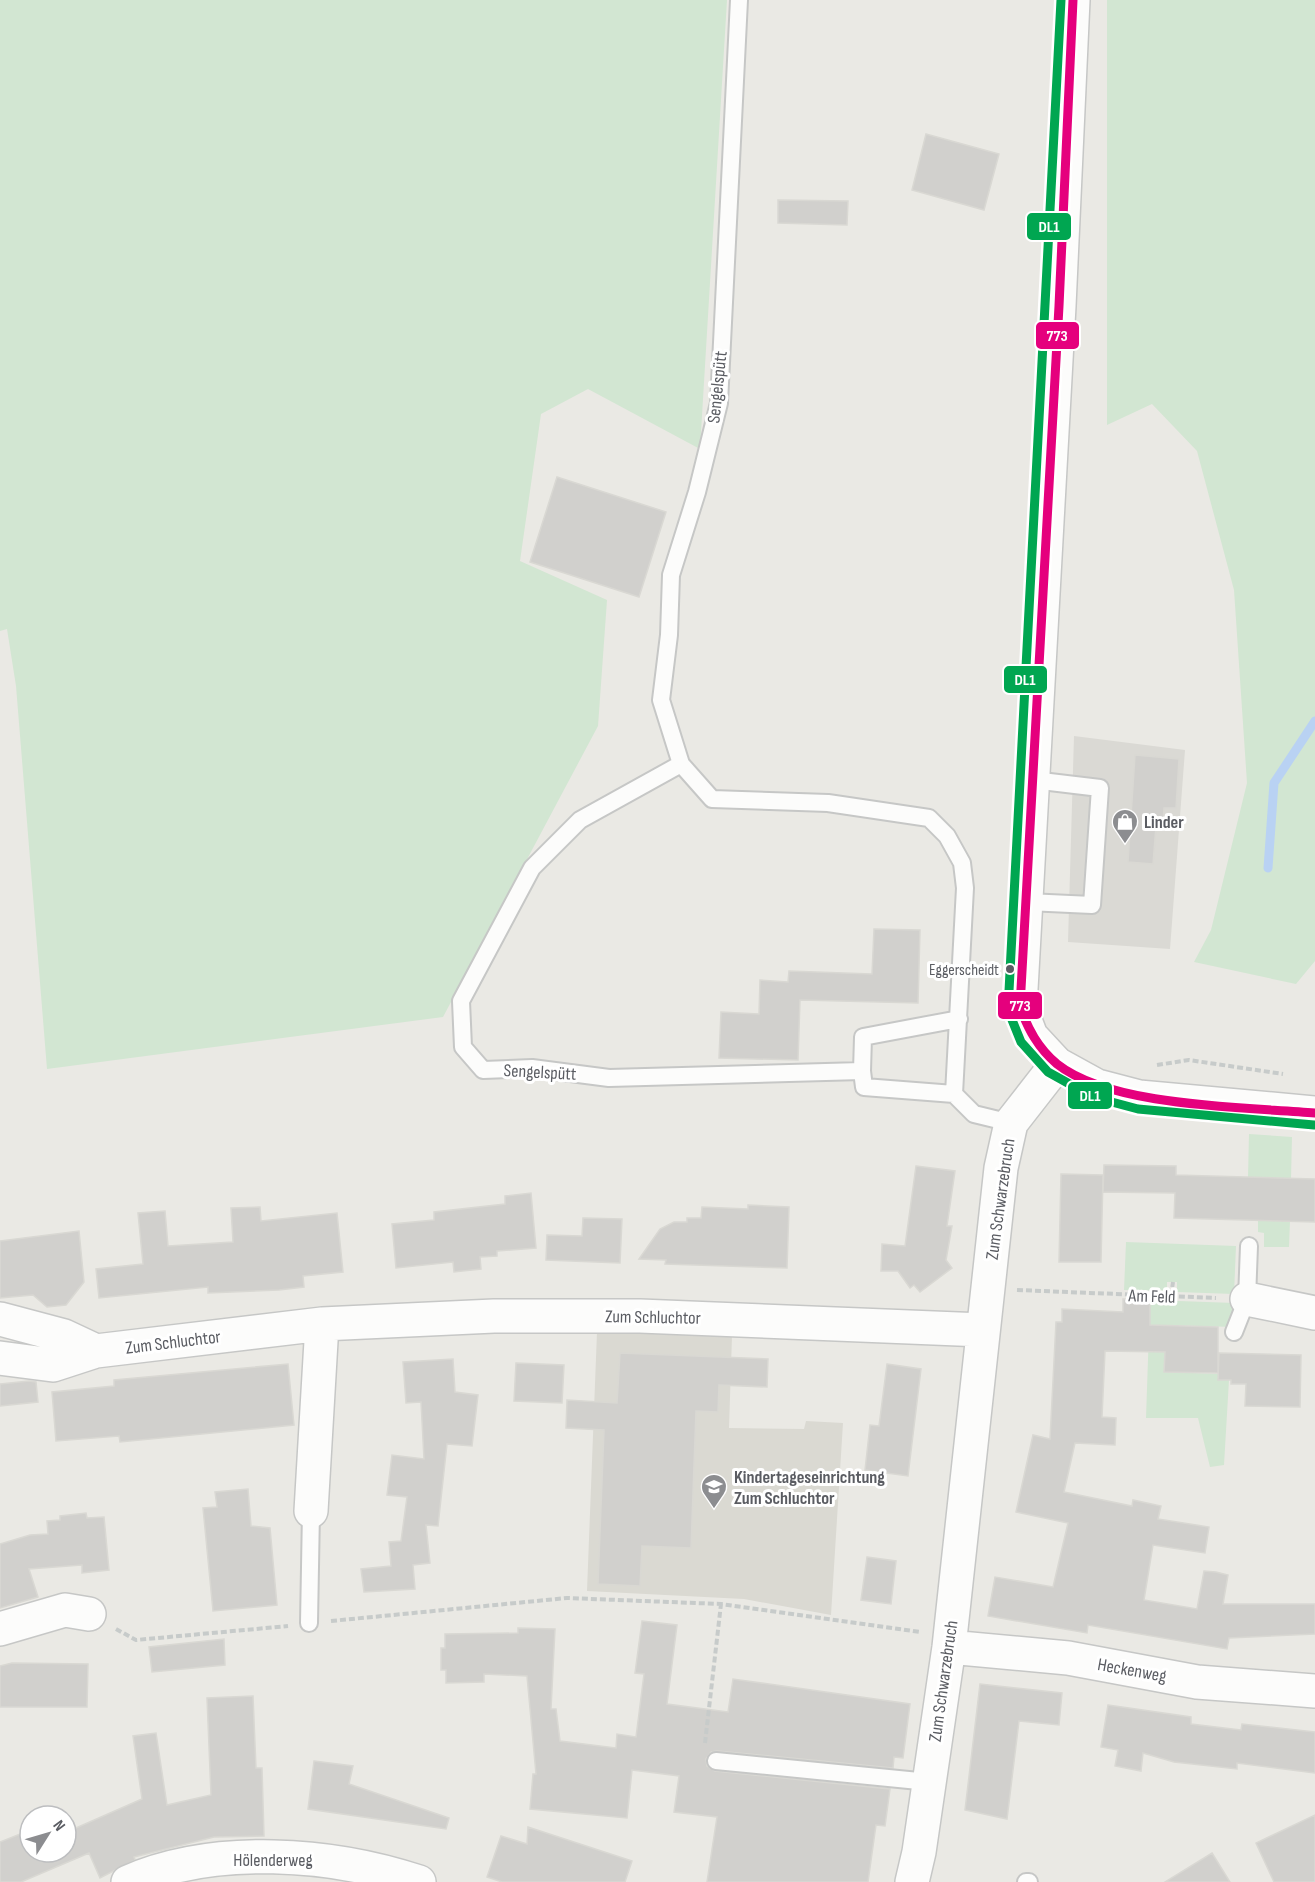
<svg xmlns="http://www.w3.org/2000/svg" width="1315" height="1882" font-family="'Sofia Sans Condensed',sans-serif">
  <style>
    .industrial { fill: #dad9d4 }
    .education { fill: #dad9d2 }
    .green { fill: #d2e6d2 }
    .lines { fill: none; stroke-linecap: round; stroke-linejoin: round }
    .stream { stroke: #b9d2f3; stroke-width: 9 }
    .building { fill: #d1d0cd; stroke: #d9d8d3; stroke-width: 1.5 }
    .service-casing { stroke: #c6c7c6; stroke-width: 20 }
    .minor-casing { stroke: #c6c7c6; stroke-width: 36 }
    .tertiary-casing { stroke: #c6c7c6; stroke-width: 36 }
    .path { stroke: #c7cbca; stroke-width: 4; stroke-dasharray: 6 3; stroke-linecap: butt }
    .service { stroke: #fcfcfb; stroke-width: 16 }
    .minor { stroke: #fcfcfb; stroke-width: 33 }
    .tertiary { stroke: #fcfcfb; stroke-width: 33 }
    .bus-1-casing { stroke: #fff; stroke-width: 14 }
    .bus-2-casing { stroke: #fff; stroke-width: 14 }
    .bus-1 { stroke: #e5007d; stroke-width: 9 }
    .bus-2 { stroke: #00a651; stroke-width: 9 }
    .bus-dot { fill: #5a5c62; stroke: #fff; stroke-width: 2 }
    .labels { text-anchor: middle; stroke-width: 6; stroke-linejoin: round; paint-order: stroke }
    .bus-label { font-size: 16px; fill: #5a5c62; stroke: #fff; text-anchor: end }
    .street-label { font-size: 18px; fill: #5a5c62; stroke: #fff }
    .poi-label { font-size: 18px; font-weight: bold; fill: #5a5c62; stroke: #fff; text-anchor: start }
    .line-badge { stroke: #fff; stroke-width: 2 }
    .badge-label { font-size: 16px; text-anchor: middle; font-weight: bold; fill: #fff }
  </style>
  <rect width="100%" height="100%" fill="#eae9e4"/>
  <path class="industrial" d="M1074,736L1185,750L1170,949L1068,942Z"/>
  <path class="education" d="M597,1332L732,1336L729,1428L804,1429L806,1421L843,1423L831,1615L744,1599L587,1591Z"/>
  <path class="green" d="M0,0H727L700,449L588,389L541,414L520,561L607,600L598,726L443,1017L47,1069L16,686L7,629L0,631Z
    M1107,0H1315V961L1296,984L1194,962L1211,930L1247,783L1234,590L1197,451L1152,404L1107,425Z
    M1249,1134L1292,1137L1291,1179L1248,1177Z
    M1258,1220L1290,1221L1289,1247H1264V1233L1258,1232Z
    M1126,1242L1236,1246L1234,1294L1177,1292V1282H1167V1291L1124,1290Z
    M1150,1300L1235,1303L1234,1327L1166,1325L1165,1372L1218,1374V1380H1229L1224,1465L1210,1467L1198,1418H1146Z"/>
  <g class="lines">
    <path class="stream" d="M1268,868L1274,783L1315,721"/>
  </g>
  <path class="building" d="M926,134L999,154L984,210L912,190Z
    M778,200L848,201L847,225L778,223Z
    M557,477L666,512L639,597L530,562Z
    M1135,755L1179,759L1176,808H1164L1163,827L1156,826L1153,864L1128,862Z
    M874,929L920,930L918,1003L800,1000L798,1060L719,1058L721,1012L759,1014L760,980L788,982L789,971L872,974Z
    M1104,1165L1176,1166V1175L1315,1179V1222L1174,1218L1175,1193L1103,1192Z
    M916,1166L955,1171L947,1226H952L946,1260L952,1268L920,1292L914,1285L910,1288L898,1271H881L882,1244L905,1246Z
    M1061,1174L1103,1175L1101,1262H1059Z
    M531,1193L536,1248L497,1251V1256L480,1257L481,1269L454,1272L453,1262L396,1268L392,1224L434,1220V1212L505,1204V1196Z
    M748,1205L789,1207L787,1268L665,1264L666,1260L639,1259L660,1229L674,1222H687V1218H701L702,1207L748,1209Z
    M260,1207L261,1221L337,1213L343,1272L303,1276L304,1287L279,1290L208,1293V1287L99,1298L96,1269L143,1264L138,1213L165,1211L168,1246L233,1242L231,1208Z
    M583,1218L622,1219L620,1263L546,1260L547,1235L582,1236Z
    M79,1231L84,1282L66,1305L47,1307L33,1295L0,1298V1241Z
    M1123,1299L1150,1300V1325L1218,1327V1373L1164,1372L1165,1352L1105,1351L1102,1417L1116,1418L1115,1445L1075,1443L1064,1492L1132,1506L1133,1500L1161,1506L1158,1519L1209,1527L1205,1553L1153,1545L1144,1600L1197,1609L1204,1571L1216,1572L1228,1575L1223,1604H1315V1634L1229,1638L1227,1649L1088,1625L1087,1633L988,1616L995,1577L1053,1587L1068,1523L1016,1512L1033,1435L1050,1439L1056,1322H1062V1309L1123,1312Z
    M620,1353L768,1359L767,1387L719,1385L718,1412L696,1411L691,1548L642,1546L640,1586L598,1584L604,1430L566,1428L567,1400L617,1403Z
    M1219,1353L1301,1355L1300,1407L1245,1406L1246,1384H1231V1380H1218Z
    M453,1359L455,1392L478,1395L472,1446L447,1444L438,1526L426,1525L430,1563L413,1565L415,1589L364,1592L361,1569L391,1566L389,1542L401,1541L407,1497L387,1495L392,1455L424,1459L421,1402L406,1403L403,1362Z
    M516,1363L564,1365L562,1403L514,1401Z
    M288,1364L294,1425L120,1442L119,1436L56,1441L52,1392L114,1386V1380Z
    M887,1364L921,1369L908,1476L865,1470L870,1425L879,1426Z
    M29,1381L36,1382L38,1402L0,1406V1384Z
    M248,1489L251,1526L270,1528L277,1605L213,1611L203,1508L217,1507L215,1492Z
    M86,1513L87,1518L104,1517L109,1570L82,1573V1565L29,1569L38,1597L0,1608V1544L30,1535L48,1534L47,1521L60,1520V1516Z
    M867,1557L896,1561L891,1604L861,1600Z
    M642,1621L677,1625L667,1704L728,1712L733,1679L910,1704L903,1758L894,1757L893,1768L717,1751L711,1752L706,1759L707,1766L715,1771L890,1789L885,1826L876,1825L868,1882H707L717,1817L674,1812L679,1776L632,1770L627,1818L530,1809L533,1774H536L527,1676L484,1674V1682L446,1683V1670H441V1648H445V1634L518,1633V1628L555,1629L551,1709H556L560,1741L616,1748L617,1734L636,1737L644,1674L635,1673Z
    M224,1639L225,1665L152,1672L149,1647Z
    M12,1663L88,1664L87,1707H0V1666Z
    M980,1684L1062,1693L1059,1725L1019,1721L1007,1819L965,1810Z
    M253,1696L256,1768H262L264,1836L214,1837L134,1857L135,1860L100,1878L89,1853L21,1882H0V1842L30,1830V1852H66V1824L73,1821L76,1828L142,1799L133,1736L156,1733L167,1805L211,1795L207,1698Z
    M1108,1705L1191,1717V1724L1241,1730L1242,1724L1315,1732V1773L1237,1763V1769L1174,1762L1143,1753L1141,1771L1115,1766L1118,1750L1101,1747Z
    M314,1761L353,1766L349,1784L449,1818L446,1829L308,1809Z
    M1315,1815V1882H1274L1256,1843Z
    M528,1827L632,1861L625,1882H502L487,1877L501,1836L527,1844Z
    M1212,1853L1230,1882H1165Z"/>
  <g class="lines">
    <defs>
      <path id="service" d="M739,0L719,403L697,492L671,575L669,635L661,700L681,764L712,799L828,803L929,818L947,836L962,863L965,888L954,1094
        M681,764L580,820L532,868L461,1001L463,1047L483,1070L532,1068L609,1078L862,1071L864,1087L954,1094L974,1114L1011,1123
        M1027,902L1092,905L1100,788L1033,780
        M862,1071L863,1037L959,1019
        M1234,1332L1247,1299L1249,1246
        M309,1623L311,1511
        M716,1761L929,1782
        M1026,1882H1029"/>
      <path id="minor" d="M1247,1299L1315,1313
        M0,1319L64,1336L96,1351
        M0,1358L53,1365L96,1351L322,1324L494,1316H640L983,1330
        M311,1511L322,1324
        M0,1629L65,1610L89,1614
        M949,1647L1068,1658L1197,1682L1315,1691
        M128,1882C215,1844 332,1853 419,1882
        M912,1882L919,1852L949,1647L1001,1168L1011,1123L1057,1064"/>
      <path id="tertiary" d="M1073,0L1059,306L1020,1007L1031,1036L1057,1064L1097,1086L1139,1097L1315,1113"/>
    </defs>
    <use href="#service" class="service-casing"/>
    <use href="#minor" class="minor-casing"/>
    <use href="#tertiary" class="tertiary-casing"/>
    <path class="path" d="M1157,1065L1189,1060L1283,1074
      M1017,1290L1216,1298
      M1171,1296L1173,1282
      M331,1621L567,1598L721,1604L920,1632
      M116,1629L136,1640L288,1626
      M705,1743L721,1604"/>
    <use href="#service" class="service"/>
    <use href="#minor" class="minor"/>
    <use href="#tertiary" class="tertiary"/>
    <defs>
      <path id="bus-1" d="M1073,0L1059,306L1020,1007C1028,1029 1038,1048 1057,1064C1111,1107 1245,1107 1315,1113"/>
      <path id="bus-2" d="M1061,0L1008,1010L1021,1042L1048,1072L1093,1097L1138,1109L1314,1125"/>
    </defs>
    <use href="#bus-1" class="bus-1-casing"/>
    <use href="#bus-2" class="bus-2-casing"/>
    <use href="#bus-1" class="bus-1"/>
    <use href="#bus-2" class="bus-2"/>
  </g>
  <defs>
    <symbol id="shop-pin" viewBox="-11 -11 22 30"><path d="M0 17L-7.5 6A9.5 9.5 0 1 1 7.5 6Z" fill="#8c8d90" stroke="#fff"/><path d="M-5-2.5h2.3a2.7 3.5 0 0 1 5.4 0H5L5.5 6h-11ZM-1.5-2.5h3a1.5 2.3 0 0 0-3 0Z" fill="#fff"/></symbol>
    <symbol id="school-pin" viewBox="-11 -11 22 30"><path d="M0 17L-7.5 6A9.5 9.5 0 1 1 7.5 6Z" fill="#8c8d90" stroke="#fff"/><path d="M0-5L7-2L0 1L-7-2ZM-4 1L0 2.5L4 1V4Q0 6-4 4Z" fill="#fff"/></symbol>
  </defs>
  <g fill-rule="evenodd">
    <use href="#shop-pin" x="1110" y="807" width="30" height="40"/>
    <use href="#school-pin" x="699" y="1472" width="30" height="40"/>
  </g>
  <circle class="bus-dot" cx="1010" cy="969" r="5"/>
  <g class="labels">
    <g class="bus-label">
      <text x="999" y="975">Eggerscheidt</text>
    </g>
    <g class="street-label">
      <text transform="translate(717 387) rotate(-84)" y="6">Sengelspütt</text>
      <text transform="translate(540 1072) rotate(3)" y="6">Sengelspütt</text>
      <text transform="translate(1000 1199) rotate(-82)" y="6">Zum Schwarzebruch</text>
      <text transform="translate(1152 1296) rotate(2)" y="6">Am Feld</text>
      <text transform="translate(653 1317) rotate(1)" y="6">Zum Schluchtor</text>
      <text transform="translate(173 1342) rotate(-7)" y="6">Zum Schluchtor</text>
      <text transform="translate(1132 1670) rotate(10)" y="6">Heckenweg</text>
      <text transform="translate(943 1681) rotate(-82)" y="6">Zum Schwarzebruch</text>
      <text x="273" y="1866">Hölenderweg</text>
    </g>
    <g class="poi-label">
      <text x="1144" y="828">Linder</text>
      <text x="734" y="1483">Kindertageseinrichtung<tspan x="734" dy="21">Zum Schluchtor</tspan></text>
    </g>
  </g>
  <g class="line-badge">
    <rect x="1026" y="212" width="46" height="29" rx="6" fill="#00a651"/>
    <rect x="1035" y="321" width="45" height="29" rx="6" fill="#e5007d"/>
    <rect x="1003" y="665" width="45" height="29" rx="6" fill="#00a651"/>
    <rect x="997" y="991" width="46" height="29" rx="6" fill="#e5007d"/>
    <rect x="1067" y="1081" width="46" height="29" rx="6" fill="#00a651"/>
  </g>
  <g class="badge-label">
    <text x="1049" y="232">DL1</text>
    <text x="1057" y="341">773</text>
    <text x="1025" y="685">DL1</text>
    <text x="1020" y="1011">773</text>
    <text x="1090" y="1101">DL1</text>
  </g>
  <g transform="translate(48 1834) rotate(53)"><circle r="28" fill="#ffffff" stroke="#bdbec0" stroke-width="1.5"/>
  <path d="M0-4.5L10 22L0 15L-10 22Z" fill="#8c8d90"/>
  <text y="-9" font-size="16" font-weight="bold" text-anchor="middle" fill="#5a5c62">N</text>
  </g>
</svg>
